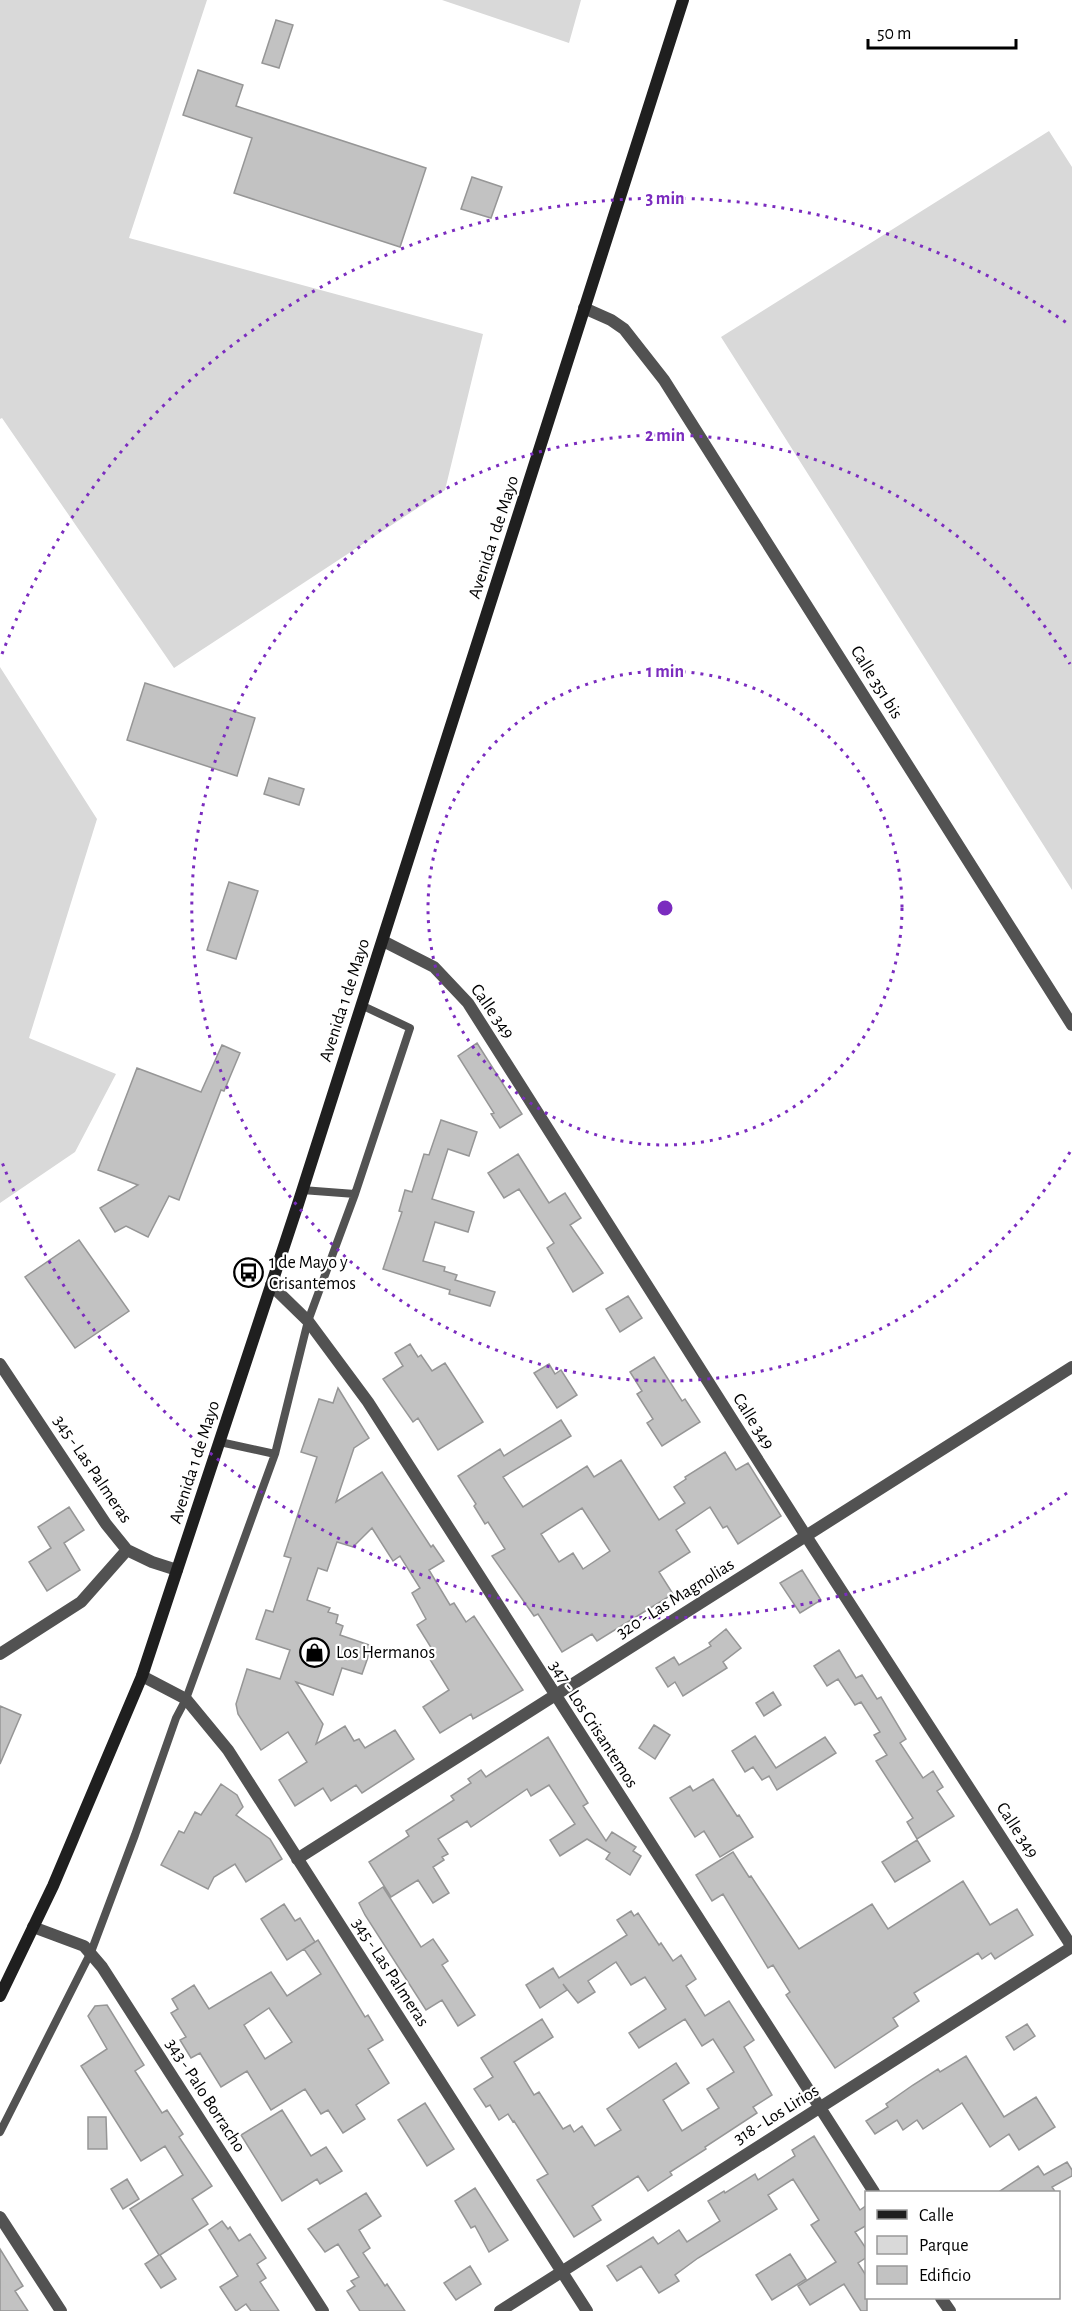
<svg xmlns="http://www.w3.org/2000/svg" width="1072" height="2311" font-family="'Alegreya Sans',sans-serif">
  <style>
    .green { fill: #d9d9d9 }
    .building { fill: #c2c2c2; stroke: #969696; stroke-width: 1.5; fill-rule: evenodd }
    .lines { fill: none; stroke-linecap: round; stroke-linejoin: round }
    .service { stroke: #525252; stroke-width: 8 }
    .minor { stroke: #525252; stroke-width: 12 }
    .secondary { stroke: #1f1f1f; stroke-width: 12 }
    .ring { fill: none; stroke: #7b2cbf; stroke-width: 3; stroke-dasharray: 3 6 }
    .labels { text-anchor: middle; stroke-width: 4.5; stroke-linejoin: round; paint-order: stroke }
    .street-label { font-size: 18px; fill: #000; stroke: #fff }
    .poi-label { font-size: 18px; fill: #000; stroke: #fff; text-anchor: start }
    .centre { fill: #7b2cbf; stroke: #fff; stroke-width: 3 }
    .ring-label { font-size: 18px; text-anchor: middle; font-weight: bold; fill: #7b2cbf; stroke: #fff; stroke-width: 4.5; stroke-linejoin: round; paint-order: stroke }
  </style>
  <rect width="100%" height="100%" fill="#fff"/>
  <path class="green" d="M0,0H207L129,238L483,334L445,490L174,668L2,418L0,419Z
    M442,0H581L569,43Z
    M1049,131L1072,167V890L721,337Z
    M0,667L97,819L29,1038L116,1074L75,1152L0,1203Z"/>
  <path class="building" d="M276,20L293,25L279,68L262,63Z
    M198,70L243,85L236,106L426,168L400,247L234,193L252,138L183,115Z
    M472,177L502,187L491,218L461,209Z
    M145,683L255,718L237,776L127,740Z
    M269,778L304,789L299,805L264,794Z
    M229,882L258,891L236,959L207,950Z
    M477,1043L522,1114L500,1128L491,1114L494,1113L458,1056Z
    M222,1045L240,1053L224,1091L221,1090L179,1200L169,1196L148,1237L126,1226L115,1232L100,1208L138,1185L98,1170L137,1068L201,1092Z
    M441,1120L477,1132L469,1156L448,1149L432,1199L474,1212L468,1232L435,1222L423,1261L445,1267L444,1271L457,1275L455,1280L495,1292L490,1306L449,1294L450,1290L383,1269L402,1212L399,1211L405,1190L412,1192L424,1154L429,1155Z
    M518,1154L549,1203L565,1193L581,1218L570,1225L603,1273L573,1292L547,1248L554,1243L519,1189L504,1198L488,1173Z
    M79,1240L129,1311L75,1348L25,1277Z
    M628,1296L642,1318L620,1332L606,1309Z
    M410,1344L418,1357L421,1355L432,1371L445,1363L483,1422L438,1450L418,1418L413,1422L383,1379L403,1366L395,1353Z
    M654,1357L682,1401L685,1399L700,1422L662,1446L647,1423L653,1419L637,1394L642,1391L630,1372Z
    M549,1364L555,1374L561,1370L577,1395L557,1408L534,1373Z
    M338,1388L369,1438L354,1448L336,1502L382,1472L431,1547L433,1545L444,1561L429,1570L450,1605L454,1603L466,1622L474,1616L523,1690L473,1719L471,1714L440,1733L423,1707L449,1690L426,1653L432,1649L417,1625L426,1619L412,1593L420,1588L400,1556L393,1561L372,1528L353,1547L337,1542L327,1571L318,1568L307,1600L330,1608L328,1612L338,1615L336,1623L343,1626L340,1635L372,1646L362,1674L342,1668L333,1695L296,1682L323,1724L316,1744L345,1726L354,1741L359,1739L365,1748L395,1730L414,1759L362,1793L356,1785L331,1801L323,1788L295,1806L279,1780L307,1762L288,1732L261,1750L238,1714L236,1704L247,1669L280,1679L290,1650L256,1639L266,1610L273,1612L291,1558L284,1556L317,1457L301,1452L319,1399L333,1403Z
    M561,1420L571,1436L503,1477L523,1507L587,1466L594,1477L621,1460L659,1520L685,1503L674,1487L686,1479L685,1477L725,1452L736,1470L748,1463L781,1516L738,1544L727,1526L723,1528L710,1507L676,1530L690,1552L659,1572L673,1594L597,1641L592,1634L562,1652L538,1614L534,1616L492,1556L505,1549L488,1522L485,1524L474,1506L476,1504L458,1476L500,1449L504,1456ZM582,1508L610,1551L583,1569L573,1553L559,1562L541,1534Z
    M69,1507L84,1530L64,1543L80,1570L47,1591L29,1562L51,1548L38,1527Z
    M802,1570L821,1600L800,1613L780,1583Z
    M726,1629L741,1648L723,1662L727,1668L683,1696L675,1682L668,1687L656,1668L674,1657L679,1665L711,1646L709,1643Z
    M839,1650L856,1678L862,1675L877,1699L881,1697L906,1739L900,1743L923,1778L933,1771L943,1787L937,1791L954,1816L917,1839L907,1822L913,1818L876,1761L887,1755L874,1735L880,1732L861,1702L855,1705L838,1679L827,1686L814,1666Z
    M773,1692L781,1705L764,1716L756,1703Z
    M0,1706L21,1715L0,1764Z
    M654,1725L670,1735L655,1759L639,1748Z
    M755,1736L776,1768L825,1737L836,1753L777,1790L769,1776L762,1780L753,1767L745,1772L732,1751Z
    M548,1737L588,1803L583,1806L606,1841L612,1832L636,1847L633,1851L641,1856L630,1875L606,1859L610,1853L587,1839L560,1856L550,1840L575,1824L549,1785L531,1796L527,1789L471,1827L467,1821L438,1839L448,1854L442,1857L444,1860L433,1867L449,1893L433,1903L418,1880L391,1897L369,1862L409,1836L406,1831L454,1800L451,1796L471,1783L468,1779L481,1770L486,1777Z
    M713,1779L737,1816L739,1815L753,1837L720,1857L704,1831L695,1837L670,1798L690,1786L693,1791Z
    M221,1784L237,1795L243,1807L236,1815L270,1839L282,1859L246,1882L235,1864L214,1877L208,1889L161,1865L179,1831L184,1833L195,1812L201,1815Z
    M917,1840L930,1861L895,1882L882,1862Z
    M733,1852L749,1877L751,1876L799,1949L872,1904L888,1929L963,1881L990,1925L1017,1909L1033,1935L995,1959L991,1953L982,1959L978,1953L914,1993L919,2001L893,2018L898,2026L835,2068L786,1995L790,1992L773,1965L768,1968L723,1894L712,1901L696,1875Z
    M383,1887L421,1947L433,1939L448,1961L442,1965L475,2015L458,2026L442,2000L426,2010L365,1915L359,1903Z
    M284,1904L295,1921L300,1918L315,1942L287,1960L261,1919Z
    M631,1911L634,1916L638,1913L659,1945L661,1943L673,1961L681,1955L696,1979L686,1986L705,2016L729,2001L754,2040L744,2047L772,2095L753,2107L757,2113L705,2147L706,2149L670,2172L672,2175L648,2191L638,2176L592,2206L601,2220L574,2237L537,2180L548,2174L514,2121L513,2122L508,2114L499,2120L490,2105L486,2107L474,2089L493,2077L481,2058L542,2019L553,2037L514,2062L534,2095L539,2092L563,2129L570,2125L574,2132L582,2126L595,2146L621,2130L607,2109L676,2063L689,2083L663,2100L682,2131L719,2108L707,2089L734,2072L713,2039L702,2046L685,2019L639,2048L629,2033L666,2009L645,1977L631,1985L616,1962L588,1981L595,1992L578,2003L563,1984L567,1990L540,2008L526,1985L553,1968L559,1978L627,1935L617,1920Z
    M318,1940L365,2017L368,2015L383,2040L368,2049L389,2083L356,2105L365,2119L343,2133L328,2110L321,2114L305,2089L271,2110L247,2071L221,2087L200,2053L191,2058L180,2040L186,2037L171,2013L178,2009L172,1999L194,1985L209,2009L271,1972L287,1996L321,1974L304,1949ZM269,2008L292,2042L265,2059L244,2025Z
    M107,2005L144,2065L135,2071L162,2113L167,2110L183,2134L179,2137L212,2186L192,2199L208,2224L160,2255L176,2279L161,2288L145,2264L159,2255L130,2209L183,2175L165,2146L141,2161L81,2066L107,2049L88,2016L95,2006Z
    M1027,2024L1035,2036L1014,2050L1006,2037Z
    M966,2056L1004,2117L1036,2097L1055,2127L1019,2150L1009,2134L990,2147L962,2103L923,2129L917,2120L903,2130L897,2120L875,2134L866,2121L888,2107L886,2104L913,2085L938,2069L940,2072Z
    M425,2103L454,2149L427,2166L398,2120Z
    M282,2110L311,2156L326,2147L342,2171L320,2184L317,2179L282,2201L241,2135Z
    M88,2117H106L107,2149H88Z
    M814,2136L860,2210L867,2205V2225L855,2232L867,2250V2257L858,2263L867,2277V2311H861L844,2284L810,2305L798,2286L836,2262L811,2225L819,2220L793,2179L768,2195L777,2209L698,2258L675,2275L679,2281L659,2293L641,2266L617,2281L607,2266L653,2237L658,2244L679,2230L687,2242L720,2221L708,2201L724,2191L725,2193L755,2174L758,2180L795,2156L792,2150Z
    M1067,2162L1072,2170V2176L1052,2187L1056,2193H997L1038,2166L1044,2175Z
    M127,2179L139,2199L123,2209L111,2189Z
    M475,2188L508,2240L489,2252L475,2226L471,2228L455,2201Z
    M366,2193L381,2216L359,2230L370,2248L363,2253L385,2286L387,2284L405,2311H360L347,2291L355,2286L351,2281L359,2277L338,2244L325,2252L308,2229Z
    M222,2221L228,2229L230,2227L239,2241L250,2234L266,2258L257,2264L266,2278L260,2282L279,2311H251L246,2304L236,2311L220,2287L238,2276L209,2230Z
    M0,2249L23,2286L15,2291L28,2311H0Z
    M790,2254L806,2279L772,2300L756,2275Z
    M470,2266L481,2284L456,2300L444,2283Z"/>
  <g class="lines">
    <path class="service" d="M302,1190L355,1194
      M220,1442L275,1454
      M0,2132L91,1952L135,1835L176,1718L186,1699L275,1454L308,1321L355,1194L410,1028L361,1005"/>
    <path class="minor" d="M584,308L611,320L624,329L664,380L1072,1025
      M383,941L434,967L468,1003L806,1536L1072,1947
      M271,1285L308,1321L368,1402L874,2192
      M0,1364L106,1524L127,1550L152,1562L177,1570
      M0,1654L81,1602L127,1550
      M142,1676L186,1699L228,1750L587,2311
      M297,1859L1072,1367
      M33,1927L84,1946L102,1967L323,2311
      M0,2217L61,2311
      M941,2298L950,2311
      M500,2311L1072,1947"/>
    <path class="secondary" d="M0,1996L53,1886L142,1676L298,1204L683,0"/>
  </g>
  <g class="ring">
    <circle cx="665" cy="908" r="237"/>
    <path d="M1070 1152A473 473 0 1 1 1070 664"/>
    <path d="M1067 1493A710 710 0 0 1 2 1162M2 654A710 710 0 0 1 1067 323"/>
  </g>
  <defs>
    <symbol id="bus-ring" viewBox="-11 -11 22 22"><circle r="9.5" fill="#fff" stroke="#000" stroke-width="1.5"/><path d="M-5-6H5V4H4V6H2V4H-2V6H-4V4H-5ZM-3.5-4V0h7V-4ZM-3.5 1.2v1.5H-2V1.2ZM2 1.2v1.5H3.5V1.2Z" fill="#000"/></symbol>
    <symbol id="shop-ring" viewBox="-11 -11 22 22"><circle r="9.5" fill="#fff" stroke="#000" stroke-width="1.5"/><path d="M-5-2.5h2.3a2.7 3.5 0 0 1 5.4 0H5L5.5 6h-11ZM-1.5-2.5h3a1.5 2.3 0 0 0-3 0Z" fill="#000"/></symbol>
  </defs>
  <g fill-rule="evenodd">
    <use href="#bus-ring" x="232" y="1256" width="33" height="33"/>
    <use href="#shop-ring" x="298" y="1636" width="33" height="33"/>
  </g>
  <g class="labels">
    <g class="street-label">
      <text transform="translate(493 537) rotate(-72)" y="6">Avenida 1 de Mayo</text>
      <text transform="translate(877 682) rotate(58)" y="6">Calle 351 bis</text>
      <text transform="translate(344 1000) rotate(-72)" y="6">Avenida 1 de Mayo</text>
      <text transform="translate(493 1011) rotate(55)" y="6">Calle 349</text>
      <text transform="translate(754 1421) rotate(58)" y="6">Calle 349</text>
      <text transform="translate(194 1462) rotate(-72)" y="6">Avenida 1 de Mayo</text>
      <text transform="translate(93 1469) rotate(56)" y="6">345 - Las Palmeras</text>
      <text transform="translate(675 1598) rotate(-32)" y="6">320 - Las Magnolias</text>
      <text transform="translate(594 1724) rotate(57)" y="6">347 - Los Crisantemos</text>
      <text transform="translate(1018 1830) rotate(57)" y="6">Calle 349</text>
      <text transform="translate(391 1972) rotate(57)" y="6">345 - Las Palmeras</text>
      <text transform="translate(206 2095) rotate(57)" y="6">343 - Palo Borracho</text>
      <text transform="translate(776 2114) rotate(-32)" y="6">318 - Los Lirios</text>
    </g>
    <g class="poi-label">
      <text x="269" y="1268">1 de Mayo y<tspan x="269" dy="21">Crisantemos</tspan></text>
      <text x="336" y="1658">Los Hermanos</text>
    </g>
  </g>
  <circle cx="665" cy="908" r="9" class="centre"/>
  <g class="ring-label">
    <text x="665" y="204">3 min</text>
    <text x="665" y="441">2 min</text>
    <text x="665" y="677">1 min</text>
  </g>
  <rect x="865" y="2191" width="195" height="108" fill="#ffffff" stroke="#999999" stroke-width="1.5"/>
  <rect x="877" y="2210" width="30" height="9" fill="#1f1f1f" stroke="#999999" stroke-width="1.5"/>
  <text x="919" y="2221" font-size="18" fill="#000000">Calle</text>
  <rect x="877" y="2236" width="30" height="18" fill="#d9d9d9" stroke="#999999" stroke-width="1.5"/>
  <text x="919" y="2251" font-size="18" fill="#000000">Parque</text>
  <rect x="877" y="2266" width="30" height="18" fill="#c2c2c2" stroke="#999999" stroke-width="1.5"/>
  <text x="919" y="2281" font-size="18" fill="#000000">Edificio</text>
  <path d="M868 39v9h148v-9" fill="none" stroke="#000000" stroke-width="3"/>
  <text x="877" y="39" font-size="18" fill="#000000" stroke="#ffffff" stroke-width="4.5" paint-order="stroke">50 m</text>
</svg>
